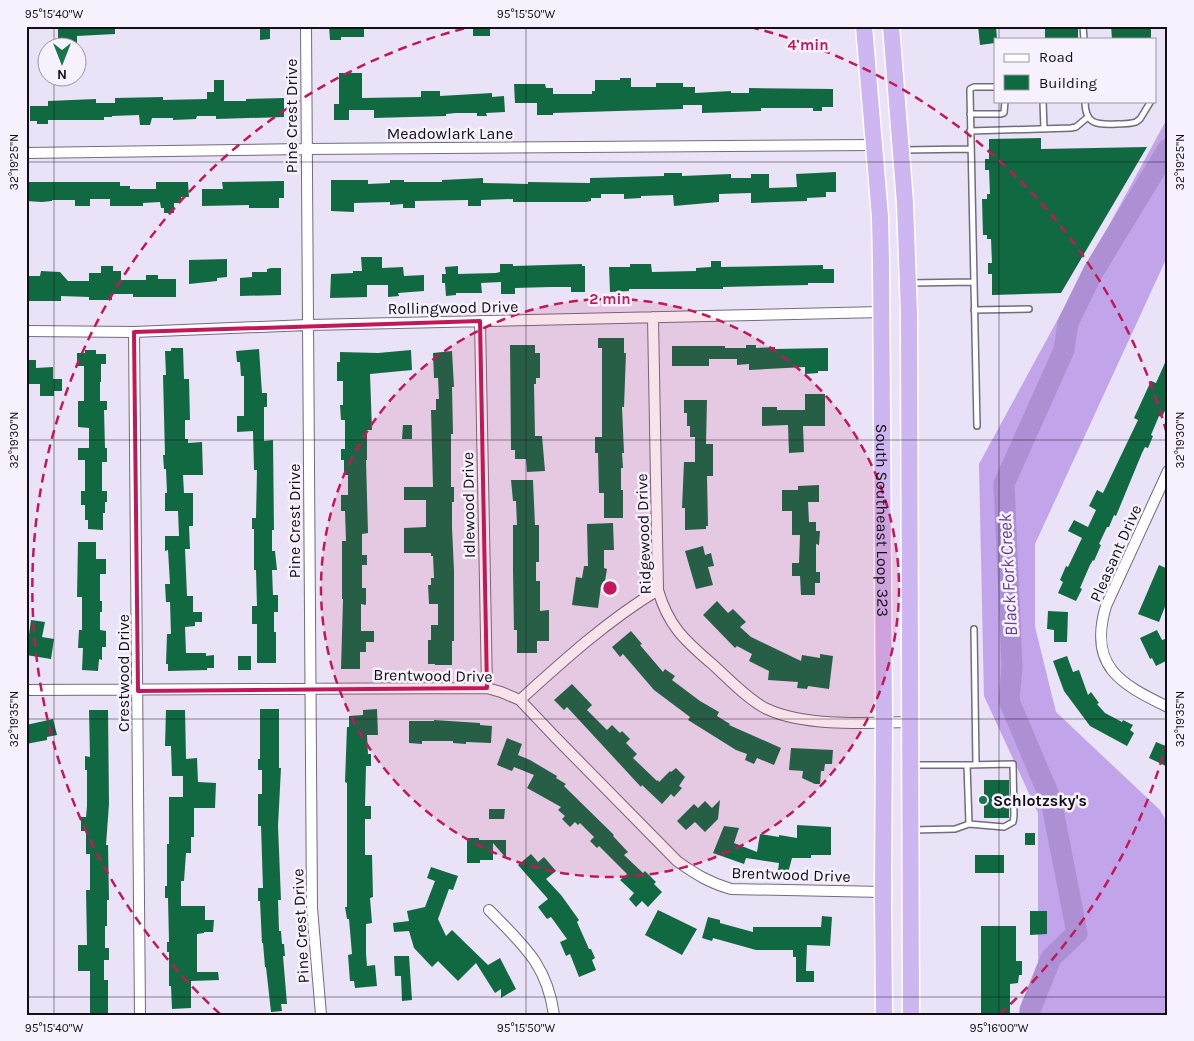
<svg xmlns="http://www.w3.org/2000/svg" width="1194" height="1041" font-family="Karla,sans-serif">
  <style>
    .forest { fill: #c1a4e9 }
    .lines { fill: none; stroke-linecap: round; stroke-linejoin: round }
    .river { stroke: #ac90d3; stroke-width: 21 }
    .building { fill: #116942 }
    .service-casing { stroke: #736c7d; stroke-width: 8 }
    .minor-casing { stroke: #736c7d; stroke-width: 12 }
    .trunk-casing { stroke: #fff; stroke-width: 19 }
    .service { stroke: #fff; stroke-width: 5 }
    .minor { stroke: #fff; stroke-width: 10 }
    .trunk { stroke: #ceb6f0; stroke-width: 16 }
    .marked { fill: none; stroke: #c2185b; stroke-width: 4; stroke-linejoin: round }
    .ticks { fill: none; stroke: #120f16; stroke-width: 1; stroke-opacity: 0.45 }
    .ring { fill: none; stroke: #c2185b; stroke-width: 2.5; stroke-dasharray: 9 6 }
    .poi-dot { fill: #19764b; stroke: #f6f1fd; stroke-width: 2 }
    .labels { text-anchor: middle; stroke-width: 5; stroke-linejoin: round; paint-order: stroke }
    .street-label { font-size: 16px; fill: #120f16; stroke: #f6f1fd }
    .poi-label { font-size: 16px; font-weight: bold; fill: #120f16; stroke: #f6f1fd; text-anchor: start }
    .water-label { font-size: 18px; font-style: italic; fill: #664091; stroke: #f6f1fd }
    .centre { fill: #c2185b; stroke: #f6f1fd; stroke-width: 2.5 }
    .ring-label { font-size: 15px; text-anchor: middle; font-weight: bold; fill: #c2185b; stroke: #f6f1fd; stroke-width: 5; stroke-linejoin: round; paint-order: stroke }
    .neatline { fill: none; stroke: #120f16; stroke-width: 2 }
    .ticks-label { font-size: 12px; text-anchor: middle; fill: #120f16 }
  </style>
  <rect width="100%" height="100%" fill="#eae2f6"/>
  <path class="forest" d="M1168,117V255L1035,544V627L1056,712L1160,810L1168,824V1015H1038V813L984,696L979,464Z"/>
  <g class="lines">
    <path class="river" d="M1030,1015V1010L1051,958L1077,933L1051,800L1009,701L1012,667L1004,484L1064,350L1068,323L1093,272L1168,149"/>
  </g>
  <path class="building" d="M58,26H115V34L77,36V44H58Z
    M260,26H270V39L260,40Z
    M329,26H364V37H341V40H330Z
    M473,26H490V36H473Z
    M978,26H996L997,39H995V43L980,45Z
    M1045,26H1078V39H1045Z
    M1111,26H1151V39H1112Z
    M339,73H362V98L421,97V91H440V96L492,93V97L504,96L505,112L486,113L487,116H477V113H456L446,114V116L374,118V110H349V120H334V104H339Z
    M620,78H631V87H656V83H683V87H695V93L731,91V93H749V88L833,89V107H822V111H813V108H761V111L702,113V105H683V109L553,113V115H537V103H515L514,84H545L546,88H553V94H592V91H595V80H620Z
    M214,80H224V101H246V99L284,98V117L216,119V116H197L196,119L173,120V118H152L150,125H140L139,115L112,116V117H104V120H48V124H37V121H30V106H48V101L96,99V103H115V98L163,97V100L207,99V92H214Z
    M1041,138V149L1147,147L1061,293L992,295V274H988V263H992L991,239H987V235H983L982,199H987V194H990L989,170H985V159H989V139Z
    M836,172V192H826V197L807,198V201L751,203V193L719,194V202L674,206L673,195L641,196V198L624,199V194H601V198H591V201L586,202H513V199L481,200V206H468V200L415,201V208H403V204L390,205V202L354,203V212L331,211V180H368V184L390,183V180H404V182H442V180L483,178V183L528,184V182L590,183V178L664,176V173H682V176L731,174V178H751V174H769V188L797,187L796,174Z
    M284,181V198H279V208H249V205L202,206V189H223L222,182Z
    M28,182H120V186H130V189H156V182H188L189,197H181V203H174V213H164V208H161L160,202L143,203V206H110V199H90V206H75V200H52V201L42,202L26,201V183Z
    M361,257H382V268L403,267L404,276L424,275V291L398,293L399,296L388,297V285H367V297L330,298L331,274L353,273V271H362Z
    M227,259V277L217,278V281L189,284V260Z
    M711,261H721V267L823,265V269H834V283H808V285L723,287V289H629V291L610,292L609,267H630V264H651L652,272L696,271V268L711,267Z
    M500,264H513V266L582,264V266H585V292H571V287H550L515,288V294H501V282L481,283L482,293H456V295L446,296L445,283H442V274H446L445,267L458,266V274L496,273L500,272Z
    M101,266H113V271H121V280H146V275H158V279H176V297H133V294H112V300H89V297L61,296V301H26V276H40L41,271L60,272L68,281H89V273H101Z
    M271,268H281V295L240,296V278L252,277V272H267V269Z
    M598,338H624V353H626L624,407H622L624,453H622L623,468H621V490H623V518H604V493H599L598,453H595V437H602V348H598Z
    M510,345H535V353H540V378H536V384H534L535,436H542L545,471L527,472L526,459H515V450H511Z
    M746,345H756V348L775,347V349L828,348V371H818V373L805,374V367L749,370V364L737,365V359H709V366H672V346H725V348H746Z
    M171,348H183L184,379H189L190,420H185V439H188V443L202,442L203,475H183L184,493H193V526H189L190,549H185L187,596H193V612H202V622H195V626L185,627L186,653H206V656L214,655V668H207V670L168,671V664H166L167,634H171L170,602H166L165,584H170L168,550L165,551V536H179L178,511H165V493H167L166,469H164L163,455H165L163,375H166L165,351H171Z
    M259,349L262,393H267V407H264V441L273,440L274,530H272V551H275L277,570H272L273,595H278V612H274V632H276V663H257V624H252V606H257L256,570H254V529H252V518H256L257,470H254L253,431L237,432V416H244V376H241L240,362H237L236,351Z
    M85,350H96V354H106V364H101V382H100V401H107V410H104L105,448H107V462H102V491H107V502H105V513H103V530L88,529V520H85V505H81V491H85V460H78V448H89V428L78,427V401H84V366H77V353H85Z
    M411,350L412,370L370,374L372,430H367V460H366L368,533L362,534V555H367V565H362V588H366V605L361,604V631H374V642H366V652H360V669H341L343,599H342V541H346L345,511H341V495H348V475H344V460H341V449H345V420H341L340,405H343V381H337V362H340V352L378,353Z
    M452,351L454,387H452L453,434H451V487H454V502H452V527L454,571V641H452V665H435V664H428V640H431V625H438V604H429L428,585H431V578H434L433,556H431V553H404V528L426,527V500H404V487H433L431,410H436V399H439L438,378H434L433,353Z
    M1168,356V404L1162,417L1159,416L1151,435L1153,436L1148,448L1145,447L1142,453L1116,516L1114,515L1109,527H1107L1099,544L1101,545L1094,561L1093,560L1090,565L1080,588L1082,589L1076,601L1058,593L1063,582L1060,580L1066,566L1068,567L1082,538L1068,531L1074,520L1088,527L1096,510L1089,506L1097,490L1103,493L1138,420L1134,418L1151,381L1156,383Z
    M26,360H36V368L53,367V379H62V391H54V396H40V384H26Z
    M805,394H825V426H803L804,452L789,453L788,425L762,426V407H777V410H805Z
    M684,400H707L706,444H713V476H707L708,526H706V529L685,530V508H682L684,462H695V437H690V426H687V413H684Z
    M403,425H412V439H402Z
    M511,480H533L535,525H539V562H536V581H540V611L549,610V641H537V653H517V630H514L513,570V525H517L516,501H513Z
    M819,485V502H808L809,522H816V531H820L819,545L816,544V572H820V583H815V595H801L800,576H792V563H799L800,535H792V511H782V490H798V486Z
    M613,523L614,550H604V568L607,569L604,587L601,586L598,608L572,605L576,577L582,578L584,566H588L587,524Z
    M78,542H96V559H106V574H100V601H102V612H100V630L106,631V647H102V660L99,659L98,671L82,670L83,648H78L79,630H82V597H77Z
    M703,546L705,555L711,553L714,566L708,567L713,585L696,589L685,551Z
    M1159,565L1168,569V599L1159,622L1138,614Z
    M717,601L728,613L733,609L746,622L740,627L751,637L801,661L802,655L820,658V654L833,656L829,689L808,686L807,689L797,688L798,682L768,680L769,671L749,661L752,654L737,646L735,648L703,615Z
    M1048,611L1068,612L1067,642H1054V630L1047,629Z
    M31,620L45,622L42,637L54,639L51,659L26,655V634L29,635Z
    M1157,630L1162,640L1168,638V660L1156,666L1152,658L1150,659L1140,638Z
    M631,631L642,644L640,645L663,672L665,669L675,676L672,680L700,701L719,712L717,716L730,724L729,725L781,748L774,765L757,758L754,764L745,760L747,754L736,750L688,720L690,717L654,690L623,654L620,657L612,647Z
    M238,656H251V670H238Z
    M1067,656L1073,672L1079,670L1088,695L1091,692L1099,703L1097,704L1105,713L1122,722L1123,720L1133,725L1130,730L1134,733L1127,746L1090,726L1064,691L1053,661Z
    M572,684L592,705L587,710L607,730L612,725L620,733L622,731L630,739L626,743L637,754L633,758L657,781L658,780L659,782L670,771L671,772L676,768L685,777L679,786L682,788L674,797L671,794L662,804L642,785L641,787L567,707L564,710L554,700Z
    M260,709H279V768H281L278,826L281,900H278L279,931H281L282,944H284L285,956H283L287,1004H281L282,1011L271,1012L266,967H265L263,943H262L260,901H258V888H263L261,826H258V794H262V770H258V759H260Z
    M377,709L378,735H367L368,754H371V766H366L365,806H371V819H365V855H372L373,897L370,898L372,923L366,924V954L367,966L375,965L377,986L355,988L354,981H350L348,955L352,954L349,919H347L345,907H347V783L345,782L347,727H349V716L363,715V710Z
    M89,710H108L109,804L106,845H108L109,900H107V926H105V948H109V960H104V980H108V1014H90V971H78V945H87L86,890H90V854H86V831H81V817H86L87,806V770H85V756L90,757Z
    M166,710H185L186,759L197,758L198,782L216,783L215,808H194V837H191V853H186L184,881H181V906H205V920H214L213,932H204V933L197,934V972H218L219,980L191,981V1008L172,1009L171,986H169V952H167V942H169L168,898H165V886H167V844H169V797H183V776H172L171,746H165Z
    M53,719L57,735L47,737V740L26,744V725Z
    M434,720L480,723V725L492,726L491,743L466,742V744L453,743V741H422V744L409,743V721H434Z
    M507,738L522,744L518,755L530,760L557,776L556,778L566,784L564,786L614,835L613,836L628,852L624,855L643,873L645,871L656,882L654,884L662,892L648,907L642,901L636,907L629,899L634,893L620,880L627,874L599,846L597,848L590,841L594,837L580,823L578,825L575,822L570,827L562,819L565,816L558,810L561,807L527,788L534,775L514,767L512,771L497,765Z
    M1156,742L1168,747V767L1149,758Z
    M791,748L833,750L832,764H825L824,771H821L820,784H815L802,778L803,771L789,770Z
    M984,780H1009V818H984Z
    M720,800L718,819L705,832L695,822L686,830L677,821L694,804L698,808L705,801L712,808Z
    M489,809H505L504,819H489Z
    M797,825L831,827V855H811V858H792L788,873L778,871L779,863L746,858L744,864L713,853L724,826L739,828L734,843L757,852L760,834L779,837V835L797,838Z
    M1025,833H1035V845H1025Z
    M467,838H479V840H506V858L493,843V860H480V863H467Z
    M531,854L538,862L544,857L556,871L546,879L561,895L579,920L577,922L589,949H591L595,958L592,960L596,970L579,977L570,954L566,956L560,942L567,939L551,917L547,919L538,907L548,899L518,865Z
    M975,855H1004V873H975Z
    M431,867L458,876L453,890L449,889L438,919L446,936L452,930L488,965L500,958L516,989L501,998V989L495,993L476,963L458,981L438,961L432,967L414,948L409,931L394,932L393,923L409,921L407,911L425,907L435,881L427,878Z
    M658,910L697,929L682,955L645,935Z
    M1030,911H1047V934L1030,935Z
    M822,916L832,917L830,946L807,945L806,971H814V982H796V957H793V950H756L713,938L712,941L702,938L708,917L720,920V923L753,932V927H821Z
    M981,926H1016V961H1022V975H1019L1018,983L1010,984V1015H981Z
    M394,956H409L412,1000L402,1001L401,976H395Z"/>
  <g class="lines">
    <defs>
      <path id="service" d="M1083,26L1084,39
        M1043,101L1044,129
        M1085,101C1085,124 1096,125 1116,124C1123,124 1130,124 1136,122L1140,119L1151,101
        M970,114H1001L1004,113L1005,101
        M970,131L1071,128L1076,127L1088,117
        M904,150L971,149
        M909,283L974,282
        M974,310L1029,309
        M977,426L970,92V89L974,87H995
        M974,629L976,764
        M967,765L1013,764L1014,816L1013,822L1004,827L969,824
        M913,830L955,829L969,824L967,765H914"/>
      <path id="minor" d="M306,26L312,908L321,1015
        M26,153L306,149L873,145
        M653,317L658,590C668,625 684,640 711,663C726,676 749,701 767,709C805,727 869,723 911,722
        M480,321L487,688
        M26,331L134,332L308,325L881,312
        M134,332L140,1015
        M1168,471L1106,606C1088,666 1120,684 1168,707
        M26,690L487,688L501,692L520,700L556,738L677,861C695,874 710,883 731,889L883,892
        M520,700C563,661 608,620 658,590
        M489,910C523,945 547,964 554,1015"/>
      <g id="trunk">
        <path id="s1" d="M864,26L880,217L881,260L884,723L883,892L884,1015"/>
        <path d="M891,26L905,203L909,313L911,1015"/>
      </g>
    </defs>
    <use href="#service" class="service-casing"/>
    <use href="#minor" class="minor-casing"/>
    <use href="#trunk" class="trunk-casing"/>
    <use href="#service" class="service"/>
    <use href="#minor" class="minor"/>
    <use href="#trunk" class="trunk"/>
  </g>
  <path class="marked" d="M480,321L487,688L138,691L134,332Z"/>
  <path class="ticks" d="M54,26V48M526,26V1015M999,26V39M54,78V1015M999,101V1015M26,162H1168M26,440H1168M26,719H1168M26,997H1168"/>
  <circle cx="610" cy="588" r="289" fill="#c2185b" fill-opacity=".12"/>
  <g class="ring">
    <circle cx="610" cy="588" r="289"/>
    <path d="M1167 742A578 578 0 0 1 1000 1014M220 1014A578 578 0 0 1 470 27M750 27A578 578 0 0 1 1167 434"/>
  </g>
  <circle class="poi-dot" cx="983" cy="800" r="5"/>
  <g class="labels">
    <g class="street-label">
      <text transform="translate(291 116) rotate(-90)" y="6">Pine Crest Drive</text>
      <text x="450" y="139">Meadowlark Lane</text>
      <text transform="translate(453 307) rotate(-1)" y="6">Rollingwood Drive</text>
      <text transform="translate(468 505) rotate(-91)" y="6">Idlewood Drive</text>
      <text dy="6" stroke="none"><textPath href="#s1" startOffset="495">South Southeast Loop 323</textPath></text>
      <text transform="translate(294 521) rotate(-90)" y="6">Pine Crest Drive</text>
      <text transform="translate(643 534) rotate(-92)" y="6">Ridgewood Drive</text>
      <text transform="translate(1115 553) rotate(-66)" y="6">Pleasant Drive</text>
      <text transform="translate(123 673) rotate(-90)" y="6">Crestwood Drive</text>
      <text transform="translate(433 675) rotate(1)" y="6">Brentwood Drive</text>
      <text transform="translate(791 874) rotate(2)" y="6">Brentwood Drive</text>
      <text transform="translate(300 926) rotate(-93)" y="6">Pine Crest Drive</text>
    </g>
    <g class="poi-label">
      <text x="993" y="806">Schlotzsky's</text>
    </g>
    <g class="water-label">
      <text transform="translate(1008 575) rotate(-93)" y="6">Black Fork Creek</text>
    </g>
  </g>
  <circle cx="610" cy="588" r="8" class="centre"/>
  <g class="ring-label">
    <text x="808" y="50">4 min</text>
    <text x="610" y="304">2 min</text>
  </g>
  <rect width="1194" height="1041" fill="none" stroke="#f6f1fd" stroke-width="55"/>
  <rect x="994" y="38" width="162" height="65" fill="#f6f1fd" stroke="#9b97a1"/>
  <rect x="1004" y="54" width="25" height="8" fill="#ffffff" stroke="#9b97a1"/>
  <text x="1039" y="62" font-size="15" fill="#120f16">Road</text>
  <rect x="1004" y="75" width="25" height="15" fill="#116942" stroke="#9b97a1"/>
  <text x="1039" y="88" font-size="15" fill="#120f16">Building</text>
  <g transform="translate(62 62) rotate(180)"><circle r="24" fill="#f6f1fd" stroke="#9b97a1"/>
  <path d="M0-4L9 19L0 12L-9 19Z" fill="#19764b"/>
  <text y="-8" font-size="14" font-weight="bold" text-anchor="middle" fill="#120f16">N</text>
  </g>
  <rect x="28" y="28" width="1138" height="986" class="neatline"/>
  <g class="ticks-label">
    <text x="54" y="18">95°15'40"W</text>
    <text x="526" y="18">95°15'50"W</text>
    <text transform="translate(1180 162) rotate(-90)" y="4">32°19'25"N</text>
    <text transform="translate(14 162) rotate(-90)" y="4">32°19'25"N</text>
    <text transform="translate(1180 440) rotate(-90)" y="4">32°19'30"N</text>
    <text transform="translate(14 440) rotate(-90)" y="4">32°19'30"N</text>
    <text transform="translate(1180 719) rotate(-90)" y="4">32°19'35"N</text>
    <text transform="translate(14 719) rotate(-90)" y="4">32°19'35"N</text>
    <text x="54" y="1032">95°15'40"W</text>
    <text x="526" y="1032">95°15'50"W</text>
    <text x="999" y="1032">95°16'00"W</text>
  </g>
</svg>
